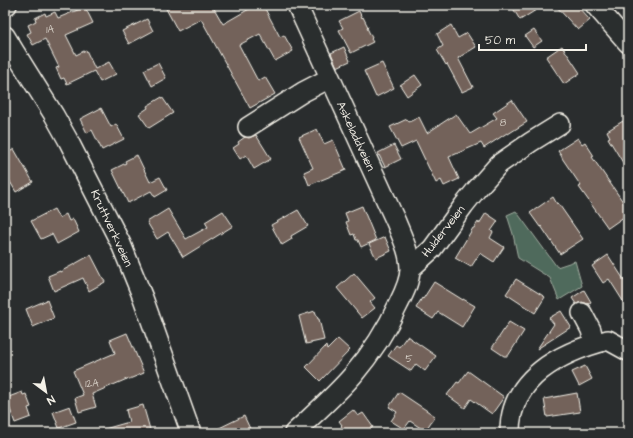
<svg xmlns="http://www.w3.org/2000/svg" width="633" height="438" font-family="'Architects Daughter',sans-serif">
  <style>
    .green { fill: #506b5b; stroke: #a2aea2 }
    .building { fill: #73625a; stroke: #f4f1e8 }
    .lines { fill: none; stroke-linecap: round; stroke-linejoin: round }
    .minor-casing { stroke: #f4f1e8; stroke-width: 22 }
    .minor { stroke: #2a2d2e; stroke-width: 19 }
    .labels { text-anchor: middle; stroke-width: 3.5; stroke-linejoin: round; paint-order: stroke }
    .number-label { font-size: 10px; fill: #d4cdc4 }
    .street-label { font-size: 12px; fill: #f4f1e8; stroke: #2a2d2e }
  </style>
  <rect width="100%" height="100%" fill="#2a2d2e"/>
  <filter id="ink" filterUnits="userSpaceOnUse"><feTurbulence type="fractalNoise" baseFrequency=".025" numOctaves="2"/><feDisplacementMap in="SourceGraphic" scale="8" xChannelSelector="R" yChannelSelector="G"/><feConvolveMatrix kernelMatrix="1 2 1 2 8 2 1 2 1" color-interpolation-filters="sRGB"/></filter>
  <g filter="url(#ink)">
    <path class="green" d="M516,211L557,267L575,261L582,286L559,300L550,278L518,258L513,234L507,215Z"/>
    <path class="building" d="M164,5H212L223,24L256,5H263L280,37L284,35L293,51L275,61L260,34L239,45L258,81L265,77L275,94L250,108L201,19L178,31Z
      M511,5H544L520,20Z
      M555,5H576L590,20L578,30Z
      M85,7L93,23L66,35L76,55L86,50L95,69L109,62L116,74L100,82L94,71L67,84L64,78L61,79L56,68L59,67L45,39L33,45L27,34L31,32L28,25L36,21L35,18L45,13L46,16L55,12L58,18Z
      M359,11L362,18L363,17L368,27L367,28L372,38L371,39L373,42L351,53L339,30L343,28L339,21Z
      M147,19L153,31L129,44L122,31Z
      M451,25L458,38L467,33L476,47L458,58L473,87L462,92L447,64L446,65L437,50L443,46L437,34Z
      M534,30L542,41L533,47L525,36Z
      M562,46L580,73L564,84L546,57Z
      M344,47L350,61L337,67L331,53Z
      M158,63L166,78L152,86L144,70Z
      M382,63L394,88L376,97L364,71Z
      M415,75L422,85L407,96L400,85Z
      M162,97L173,113L149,128L139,114L148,108L147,106Z
      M512,100L527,122L508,134L507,133L484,148L481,143L449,157L459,179L444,186L441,180L436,183L416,141L401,148L390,127L407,119L409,122L419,117L427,133L456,114L470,134L497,118L493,113Z
      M101,108L111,127L116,124L124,139L102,150L92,130L87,133L80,119Z
      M623,121L628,129V171L608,138L610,137L607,131Z
      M317,129L324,144L333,140L346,170L309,185L304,172L313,168L299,137Z
      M256,135L271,159L254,169L246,155L240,159L233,148L239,144L238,142L245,137L249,138Z
      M578,138L582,144L585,142L594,156L592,157L628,209V214L608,228L579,187L581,186L562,158V157L558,151Z
      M394,145L401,159L385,167L378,153Z
      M14,149L33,182L16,192L5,173V155Z
      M137,155L150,182L160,177L167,190L155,197L151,191L128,203L112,170L126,163L125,161Z
      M553,197L557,204L558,203L583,239L560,254L541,226L540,227L530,213Z
      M362,206L376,240L361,247L358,240H356L354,234L351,235L346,222L348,221L345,213Z
      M54,209L59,218L66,214L69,221L73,219L79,232L57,244L52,234L41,239L31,221Z
      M168,209L186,239L208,227L205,222L223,211L233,226L183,257L168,232L157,239L147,222Z
      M298,210L308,226L291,236L292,239L282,245L271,225Z
      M486,213L498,221L491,231L493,232L490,238L504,247L494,262L480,253L471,267L455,258L473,228H474L478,222L479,224Z
      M385,237L391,251L376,258L369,244Z
      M91,255L105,282L89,291L83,278L54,291L48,276L60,271V272Z
      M608,255L628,286V309L609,279L603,283L592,266Z
      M354,273L375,298L370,302L375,308L362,318L337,288Z
      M516,279L545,297L535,313L506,294Z
      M434,282L463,300V299L475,306L462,327L438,312L433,319L416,308L422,298L423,299Z
      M584,290L591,302L588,304L582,302L576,304L572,298Z
      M47,300L54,318L33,327L26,309Z
      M315,311L318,319H319L324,340L306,344L299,316Z
      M561,311L571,327L537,349L554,324L549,318Z
      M509,322L524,331L508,356H504L492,348Z
      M127,333L144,373L127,380V379L92,394L96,407L79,412L75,398L83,395L73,371L115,353L110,340Z
      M407,336L436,356L425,371L416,364L411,371L388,356L396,345L399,347Z
      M338,339L350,350L320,381L306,367L326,346L327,350Z
      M585,366L592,379L579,386L572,372Z
      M468,371L504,397L492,414L471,399L465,408L447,395L457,382L459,383Z
      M22,392L23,395L26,394L31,407L28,408L31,417L15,423L6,398Z
      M399,392L435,416L425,431L410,421L404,429L391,421L397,412L389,407Z
      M577,393L580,412L547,417L544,399Z
      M143,405L151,433H101V430L129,422L126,410Z
      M70,406L76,422L59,428L53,412Z
      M353,410L358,416L363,413L373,427L365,433H346L341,426L342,425L339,421Z
      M244,416L252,433H209Z"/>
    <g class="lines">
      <defs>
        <path id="minor" d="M595,5L628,43
          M5,6L7,5
          M5,36L14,51L54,115L68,140L121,244L143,298L191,433
          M248,127L303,92L330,78
          M410,269L432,249L464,205L476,190L499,164L531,142L560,124
          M582,313L591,330L594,343
          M294,433C314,414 335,396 353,375C371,354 387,329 399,303C404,293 410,281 410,269C410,253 402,237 396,222L297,5
          M510,433C509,378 561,352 608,340L628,351"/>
      </defs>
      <use href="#minor" class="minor-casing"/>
      <use href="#minor" class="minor"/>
    </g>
  </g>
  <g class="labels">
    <g class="number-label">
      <text x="50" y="33">1A</text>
      <text x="503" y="126">8</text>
      <text x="409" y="362">5</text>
      <text x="92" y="387">12A</text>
    </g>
    <g class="street-label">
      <text transform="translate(356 136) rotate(65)" y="4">Askeladdveien</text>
      <text transform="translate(112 228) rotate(65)" y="4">Kruttverkveien</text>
      <text transform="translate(443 231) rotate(-52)" y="4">Hulderveien</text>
    </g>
  </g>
  <rect width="633" height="438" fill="none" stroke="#2a2d2e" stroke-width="20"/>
  <rect x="10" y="10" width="613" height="418" fill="none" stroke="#f4f1e8" stroke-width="1.5" filter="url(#ink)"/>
  <g transform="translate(46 392) rotate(148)" stroke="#2a2d2e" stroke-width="3" paint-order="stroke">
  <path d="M0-3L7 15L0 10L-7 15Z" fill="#f4f1e8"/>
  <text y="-6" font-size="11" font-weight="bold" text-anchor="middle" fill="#f4f1e8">N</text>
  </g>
  <path d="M479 44v6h107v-6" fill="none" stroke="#f4f1e8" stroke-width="2"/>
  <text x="485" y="44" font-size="12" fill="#f4f1e8" stroke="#2a2d2e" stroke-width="3" paint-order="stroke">50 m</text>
</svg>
